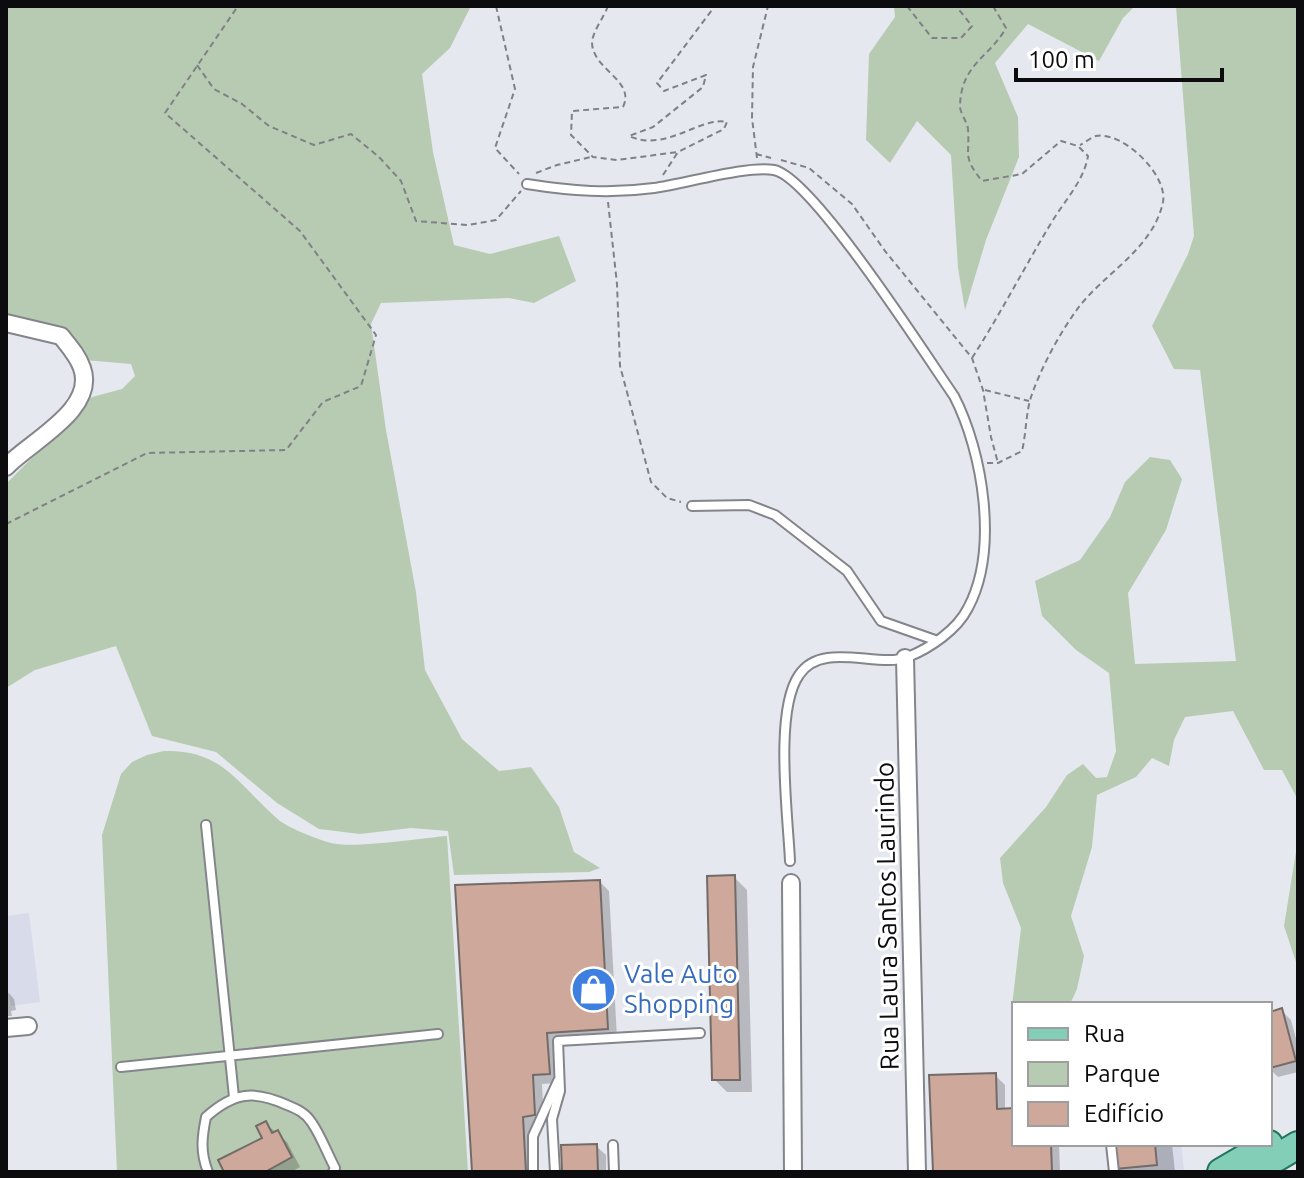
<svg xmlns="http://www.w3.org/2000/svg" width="1304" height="1178" font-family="Ubuntu,sans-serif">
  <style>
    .built { fill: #d8dbe9 }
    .green { fill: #b7cbb2 }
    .shadow { fill: #0003 }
    .building { fill: #cea99b; stroke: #726b68; stroke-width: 2 }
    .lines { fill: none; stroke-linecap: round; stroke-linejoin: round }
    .service-casing { stroke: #84858b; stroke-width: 12 }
    .minor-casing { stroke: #84858b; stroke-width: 20 }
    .primary-casing { stroke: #23755d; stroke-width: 30 }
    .path { stroke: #808186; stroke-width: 2; stroke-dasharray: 6 4; stroke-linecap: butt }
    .service { stroke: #fff; stroke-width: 8 }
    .minor { stroke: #fff; stroke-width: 16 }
    .primary { stroke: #82ceb7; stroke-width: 26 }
    .labels { text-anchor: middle; stroke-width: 6; stroke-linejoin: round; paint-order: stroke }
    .street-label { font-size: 26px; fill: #0c0c0e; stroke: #fff }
    .shop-label { font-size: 26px; fill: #366cbe; stroke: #fff; text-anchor: start }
  </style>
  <rect width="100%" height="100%" fill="#e6e8ef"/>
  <path class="built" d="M29,913L40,1002L11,1006L6,978V916Z
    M1106,1144H1181L1184,1170L1109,1172Z"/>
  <path class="green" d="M6,6H471L450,48L422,74L433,152L454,245L490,254L559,236L576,281L534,303L509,298L381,303L371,324L386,430L416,592L425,670L462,739L499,771L531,767L559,807L574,852L600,868L589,872L454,875L448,831L411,828L360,834L319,829L277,803L216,752L152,736L116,646L35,670L6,688V484L92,397L122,389L135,376L131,364L84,360L56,327L6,320Z
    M894,6H1135L1123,18L1099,61L1028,24L995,63L1018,117L1019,157L986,240L965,310L958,268L951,155L917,121L890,163L866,140L869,54L895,17Z
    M1176,6H1298V800L1282,770H1264L1233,711L1185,717L1174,740L1169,766L1152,758L1136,777L1097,795L1092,847L1071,916L1084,956L1077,989L1070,1004H1014V1055L1011,1015L1021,928L1003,883L1000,858L1046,807L1067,775L1083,764L1096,778L1107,777L1116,751L1109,673L1076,650L1042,616L1035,581L1080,560L1110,517L1125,482L1150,457L1170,460L1182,479L1166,530L1128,593L1135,664L1236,661L1200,370L1174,369L1152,326L1188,254L1194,236Z
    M164,751C225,749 239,787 280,821C289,828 319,840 331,843C353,849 421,838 447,836L468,1172H265L292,1157L279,1130L272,1133L266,1121L256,1126L262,1138L218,1160L224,1172H117L102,835L121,774L132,762L147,755Z
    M1298,839V968L1284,926Z"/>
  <path class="shadow" d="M734,877L747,890L752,1092H727L714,1079Z
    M600,882L609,891L617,1038L556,1042L558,1083L542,1084L544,1124L532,1126L535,1172H474Z
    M6,990L14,999L16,1010L11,1011L12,1016H6Z
    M1282,1011L1291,1020L1298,1046V1072L1278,1077L1270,1069V1014Z
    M995,1075L1005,1085V1111L1014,1110V1144H1059L1060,1172H935Z
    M265,1123L287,1142L300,1167L291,1172H226L265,1138Z
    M1115,1144H1172L1175,1172H1121L1117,1168Z
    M596,1146L606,1155V1172H564Z"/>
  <path class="building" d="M735,875L740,1080H712L707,876Z
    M600,880L608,1029L547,1033L550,1074L533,1075L535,1115L523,1117L526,1172H472L455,885Z
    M1282,1008L1296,1061L1270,1068V1012Z
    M996,1073L997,1109L1014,1108V1144H1051L1052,1172H933L929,1075Z
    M266,1121L272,1133L278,1130L292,1157L265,1172H224L218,1160L262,1138L256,1126Z
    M597,1144L598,1172H562L561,1145Z
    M1113,1144H1155L1157,1165L1115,1169Z"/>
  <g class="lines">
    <defs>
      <path id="service" d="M527,184C571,191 610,194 654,188C684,184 748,165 774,170C812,177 927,357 954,396C983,452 999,550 968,608C957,630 930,648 908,657C878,669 822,640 799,675C774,711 788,816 790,861
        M692,506L749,505L775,515L847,571L881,621L935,640
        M206,825L234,1097
        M121,1067L438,1034
        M1111,1144L1114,1172
        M613,1145L614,1172
        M208,1172C200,1152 202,1137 206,1117C234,1092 254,1090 287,1105C297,1109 306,1113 312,1123C321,1136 327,1153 335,1168L333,1172
        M533,1172V1136L558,1081
        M555,1172L552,1119L560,1091L558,1041L700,1033"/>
      <path id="minor" d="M6,323L61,336C69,346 78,356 82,368C97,410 29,442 6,467
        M905,658L917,1172
        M791,883L793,1172
        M6,1028L28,1026"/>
      <path id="primary" d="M1256,1170L1298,1145
        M1221,1172L1269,1144"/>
    </defs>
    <use href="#service" class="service-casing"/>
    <use href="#minor" class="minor-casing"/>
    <use href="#primary" class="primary-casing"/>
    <path class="path" d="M496,6L515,89L495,148L519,174
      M608,6C604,17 593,31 592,42C592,70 636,80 623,107L572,111L571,135L593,157L617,160L678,152
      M907,6L932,38H961L972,26L956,6
      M197,65L214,89L242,104L269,126L314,145L351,134L379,157L401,181L416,221L468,225L496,220L521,191
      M756,154L771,158
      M757,158L752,118L753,67L768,6
      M781,160L809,168L852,204L885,251L972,358L983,390L991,437L998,463
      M536,173L557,165L591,157
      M663,175L678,152L724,129L727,122C700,116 666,153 629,136L653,127L703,87L706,75L664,91L657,83L715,6
      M608,202L617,284L620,366L651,482L667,498L681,502
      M972,358C1001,313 1025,266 1053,220C1066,199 1084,180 1088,156L1078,146L1061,141L1022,174L982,181C962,156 970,156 968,129C967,121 960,114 960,106C961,64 989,58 1006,28L993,6
      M985,390L1029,401
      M987,463H998L1022,451C1026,435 1026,412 1031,397C1041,368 1058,336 1076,311C1101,275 1153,250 1163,202C1168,175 1123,131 1096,136C1091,137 1085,143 1080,145
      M6,524L147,453L286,450L323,402L361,386L376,335L300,231L165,113L238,6"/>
    <use href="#service" class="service"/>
    <use href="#minor" class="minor"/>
    <use href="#primary" class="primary"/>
  </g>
  <defs>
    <symbol id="shop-disc" viewBox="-11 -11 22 22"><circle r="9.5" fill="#3f7fe0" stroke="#fff"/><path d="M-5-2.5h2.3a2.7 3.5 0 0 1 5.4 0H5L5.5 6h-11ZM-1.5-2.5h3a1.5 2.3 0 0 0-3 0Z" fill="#fff"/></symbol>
  </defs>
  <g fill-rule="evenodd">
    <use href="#shop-disc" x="568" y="964" width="51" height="51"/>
  </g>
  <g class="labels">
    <g class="street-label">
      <text transform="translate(887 916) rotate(-91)" y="9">Rua Laura Santos Laurindo</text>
    </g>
    <g class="shop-label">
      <text x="624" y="983">Vale Auto<tspan x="624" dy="30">Shopping</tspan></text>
    </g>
  </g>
  <rect width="1304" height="1178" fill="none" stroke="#0c0c0e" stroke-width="16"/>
  <rect x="1012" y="1002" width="260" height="144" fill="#ffffff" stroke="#9e9e9f" stroke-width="2"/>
  <rect x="1028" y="1028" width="40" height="12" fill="#82ceb7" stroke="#9e9e9f" stroke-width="2"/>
  <text x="1084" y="1042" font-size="24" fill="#0c0c0e">Rua</text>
  <rect x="1028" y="1062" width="40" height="24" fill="#b7cbb2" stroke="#9e9e9f" stroke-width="2"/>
  <text x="1084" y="1082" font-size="24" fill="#0c0c0e">Parque</text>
  <rect x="1028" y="1102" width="40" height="24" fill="#cea99b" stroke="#9e9e9f" stroke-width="2"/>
  <text x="1084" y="1122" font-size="24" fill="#0c0c0e">Edifício</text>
  <path d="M1016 68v12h206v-12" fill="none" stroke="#0c0c0e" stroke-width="4"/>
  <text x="1028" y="68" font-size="24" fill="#0c0c0e" stroke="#ffffff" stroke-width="6" paint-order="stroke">100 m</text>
</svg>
